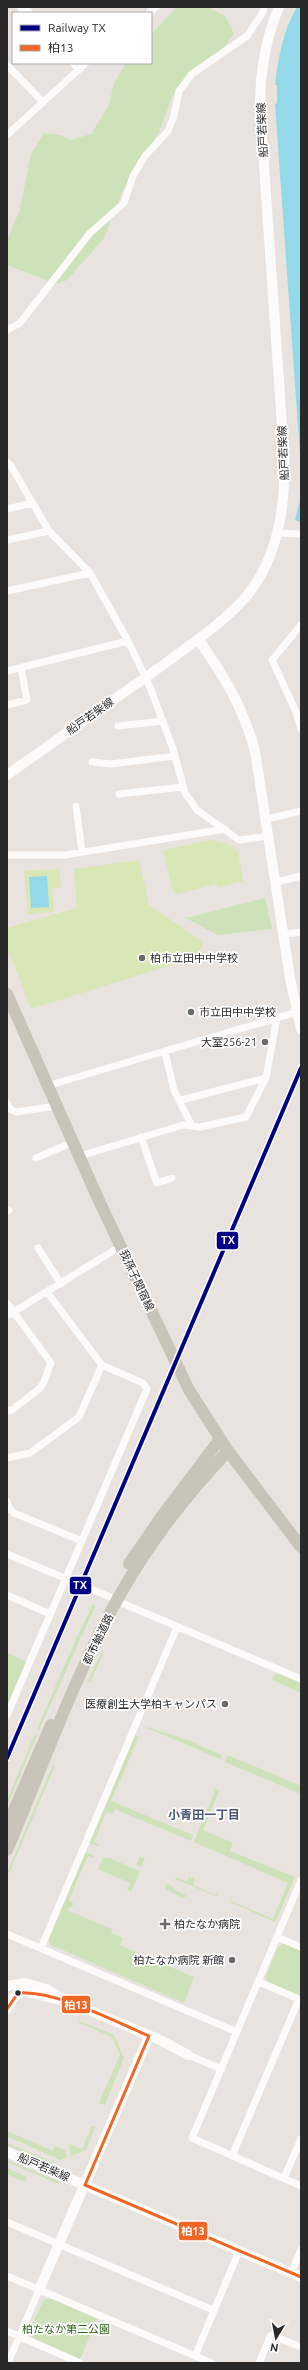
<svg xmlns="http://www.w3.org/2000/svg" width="308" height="2370" font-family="Ubuntu,'Noto Sans JP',sans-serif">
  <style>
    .green { fill: #cde2b8 }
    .pitch { fill: #d9e6b5 }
    .water { fill: #94d9e7 }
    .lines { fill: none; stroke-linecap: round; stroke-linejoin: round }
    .street { stroke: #fcfbfa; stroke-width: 7 }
    .secondary { stroke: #fcfbfa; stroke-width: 10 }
    .primary { stroke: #c8c4b9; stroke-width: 12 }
    .bus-1-casing { stroke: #fff; stroke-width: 6 }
    .bus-1 { stroke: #f26522; stroke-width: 3 }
    .rail-1-casing { stroke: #fff; stroke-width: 7 }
    .rail-1 { stroke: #000084; stroke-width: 4 }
    .poi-dot { fill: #6c6a68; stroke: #fff; stroke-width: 1.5 }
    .bus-dot { fill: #292929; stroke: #fff; stroke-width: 1.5 }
    .labels { text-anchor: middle; stroke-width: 3.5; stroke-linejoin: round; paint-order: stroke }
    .street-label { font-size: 11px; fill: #292929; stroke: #fff }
    .poi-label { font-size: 11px; fill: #292929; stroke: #fff; text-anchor: start }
    .park-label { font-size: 11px; fill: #31641b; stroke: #fff }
    .neighbourhood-label { font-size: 12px; font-weight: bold; fill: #4b5778; stroke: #fff }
    .line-badge { stroke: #fff; stroke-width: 1.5 }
    .badge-label { font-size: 11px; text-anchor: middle; font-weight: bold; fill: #fff }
  </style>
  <rect width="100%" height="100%" fill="#e8e3de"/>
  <path class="green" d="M177,7H207L225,16L234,34L220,52L183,81L172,97L160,130L123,190L104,238L67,280L56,284L7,265V241L20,209L31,154L44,133L60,135L71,140L91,134L109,105L114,83L126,63H151V34Z
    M265,898L272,929L217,935L186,918Z
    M93,1604L95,1607L39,1730L37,1729L76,1639Z
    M7,1653L27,1662L7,1708Z
    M101,1653L103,1654L90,1682L88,1681Z
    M279,1674L301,1683V1693L272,1680L274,1675Z
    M140,1725L185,1739L222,1755L220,1759Z
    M35,1734L37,1735L7,1806V1800Z
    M135,1735L139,1737L111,1801L193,1835L191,1841L115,1809L112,1814L106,1812L94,1842L99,1845V1846L90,1843Z
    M228,1755L301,1786V1794L225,1762Z
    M53,1765L55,1766L9,1873H7Z
    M216,1788L220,1790L203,1830L233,1843L230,1851L295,1877L275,1922L230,1902L233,1895L231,1901L273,1919L288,1883L194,1842Z
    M86,1852L94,1856V1858L88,1856L69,1900L74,1904L67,1910L112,1929L111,1933L123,1938L120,1945L194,1977L184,2003L51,1945L48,1939Z
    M140,1856L145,1858L141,1867L136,1865Z
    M103,1858H109L140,1871L131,1892L127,1890L130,1883L98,1869Z
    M189,1876L195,1879L193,1885L216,1895L219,1889L218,1895L216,1896L175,1879L176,1877L187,1882Z
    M166,1884H169L176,1890L187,1896L182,1898L165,1888Z
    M284,1944L301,1951V1996L268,1982L266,1976L278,1947Z
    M79,2021L114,2035L124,2058L105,2105L99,2103L120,2055L112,2037L78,2022Z
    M92,2126L95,2127L86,2150L71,2156L69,2144L82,2149Z
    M7,2131L53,2151L55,2146L65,2150L67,2157L60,2160L7,2136Z
    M7,2143L58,2164L57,2167L7,2145Z
    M7,2160L60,2182L59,2184L7,2162Z
    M7,2168L27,2177L25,2182L7,2174Z
    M50,2298L97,2319L80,2359L33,2338L29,2330L44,2300Z"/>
  <path class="pitch" d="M211,840L227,844L238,851L243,881L220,887L216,884L174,895L163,850Z
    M139,860L149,905L203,942L197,957L31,1009L7,947V928L77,908L74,869Z
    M59,869L61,887L52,888L54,912L28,914L24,871Z"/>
  <path class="water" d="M297,7H301V468L275,104L277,103V85H275C278,59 283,30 297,7Z
    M301,496V522L295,520Z
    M47,876L49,907L31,908L29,877Z"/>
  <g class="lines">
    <path class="street" d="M149,13L156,7
      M7,65L42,101
      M7,135L86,63
      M7,330L20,323L90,233L124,203L133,176L145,156L168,131L174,116L179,91L192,74L247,36L263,12L264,7
      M7,462L11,466L49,531L90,573L128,641L150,687L173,749L185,793L197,810L239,840L269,836
      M7,509L33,503
      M278,533L301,534
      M7,540L49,531
      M7,591L90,573
      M301,625L272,660L296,712L301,729
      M7,671L128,641
      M7,705L27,700L21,668
      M118,726L163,721
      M92,762L111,764L175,756
      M119,794L183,787
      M76,806L82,852
      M267,819L301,811
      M7,855H65L225,829
      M276,882L301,876
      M283,934L301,932
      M165,1052L174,1090L192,1126
      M47,1086L297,1012
      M181,1100L266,1078
      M7,1103L10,1109L16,1112L56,1106
      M141,1137L157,1183L172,1178
      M80,1156L183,1125L200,1127L246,1117L266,1078L277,1017
      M36,1158L73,1142
      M7,1211L9,1210
      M38,1248L61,1284
      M7,1303L51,1363L43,1384L39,1389L12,1410L7,1411
      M7,1316L121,1246
      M7,1458L30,1453L79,1417L102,1365
      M7,1501L9,1508L14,1513L82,1541
      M7,1554L110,1597
      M7,1595L50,1614
      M117,1601L301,1679
      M7,1715L147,1389L143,1383L102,1365L47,1292
      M301,1880L192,2138L301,2186
      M7,1934L237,2032
      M277,1937L301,1947
      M41,1948L177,1627
      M259,1982L301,2000
      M188,2055L222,2069
      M232,2156L299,1999
      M284,2178L301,2139
      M7,2222L213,2310
      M291,2273L301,2250
      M7,2276L212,2363
      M7,2331L80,2363
      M195,2356L239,2251
      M8,2363L39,2290
      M259,2363L271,2335L301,2347"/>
    <path class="secondary" d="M22,7L28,13
      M75,63L79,68
      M198,639C223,674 244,709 255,751L290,978L301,1029
      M7,775C59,738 111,702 163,665C191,644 222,624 245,598C279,558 286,505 284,455L260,107C260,71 265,40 279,7
      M7,1986L25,1983L46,1989L67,2001L158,2039L188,2055
      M7,2009L13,1998L23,1991L64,2001
      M7,2152L301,2277
      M39,2290L149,2036"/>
    <path class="primary" d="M7,994L100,1203L189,1390L228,1451L301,1547
      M129,1564L164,1513L220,1439
      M7,1826L51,1725
      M7,1850C43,1766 73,1679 117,1600C147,1546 185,1496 228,1451"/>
    <defs>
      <path id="bus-1" d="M7,2009L18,1993C55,1990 114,2021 149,2036
        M85,2185L301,2277
        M85,2185L149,2036"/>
    </defs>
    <use href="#bus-1" class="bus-1-casing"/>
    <use href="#bus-1" class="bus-1"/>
    <defs>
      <path id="rail-1" d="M7,1758L301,1068"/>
    </defs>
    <use href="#rail-1" class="rail-1-casing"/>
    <use href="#rail-1" class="rail-1"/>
  </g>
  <g class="poi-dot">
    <circle cx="142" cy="958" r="4"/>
    <circle cx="191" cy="1012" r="4"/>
    <circle cx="265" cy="1042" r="4"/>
    <circle cx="225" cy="1704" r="4"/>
    <path d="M163 1918h4v4h4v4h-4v4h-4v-4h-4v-4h4z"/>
    <circle cx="232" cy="1960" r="4"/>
  </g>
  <circle class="bus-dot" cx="18" cy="1993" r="3.5"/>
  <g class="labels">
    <g class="street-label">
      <text transform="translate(262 130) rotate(-93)" y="4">船戸若柴線</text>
      <text transform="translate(283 453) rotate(-93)" y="4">船戸若柴線</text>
      <text transform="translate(90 716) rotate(-35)" y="4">船戸若柴線</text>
      <text transform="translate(137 1280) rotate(65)" y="4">我孫子関宿線</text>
      <text transform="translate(98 1639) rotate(-64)" y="4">都市軸道路</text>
      <text transform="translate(44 2167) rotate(23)" y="4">船戸若柴線</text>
    </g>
    <g class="poi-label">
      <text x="150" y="962">柏市立田中中学校</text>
      <text x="199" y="1016">市立田中中学校</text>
      <text x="257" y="1046" text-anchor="end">大室256-21</text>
      <text x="217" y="1708" text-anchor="end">医療創生大学柏キャンパス</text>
      <text x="174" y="1928">柏たなか病院</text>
      <text x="224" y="1964" text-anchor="end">柏たなか病院 新館</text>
    </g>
    <g class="park-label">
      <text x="66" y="2333">柏たなか第二公園</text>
    </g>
    <g class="neighbourhood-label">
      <text x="204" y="1819">小青田一丁目</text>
    </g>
  </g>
  <g class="line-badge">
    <rect x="216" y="1231" width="23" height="19" rx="4" fill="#000084"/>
    <rect x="69" y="1576" width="23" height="19" rx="4" fill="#000084"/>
    <rect x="61" y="1995" width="30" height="19" rx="4" fill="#f26522"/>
    <rect x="178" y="2221" width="30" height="20" rx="4" fill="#f26522"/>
  </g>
  <g class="badge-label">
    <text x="228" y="1244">TX</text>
    <text x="80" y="1589">TX</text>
    <text x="76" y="2009">柏13</text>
    <text x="193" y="2235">柏13</text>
  </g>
  <rect width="308" height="2370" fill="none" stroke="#292929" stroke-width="16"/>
  <rect x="12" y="12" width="140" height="52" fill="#ffffff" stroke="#a9a9a9"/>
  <rect x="20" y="25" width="20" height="6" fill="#000084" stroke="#a9a9a9"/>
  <text x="48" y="32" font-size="12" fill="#292929">Railway TX</text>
  <rect x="20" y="45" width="20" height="6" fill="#f26522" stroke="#a9a9a9"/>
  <text x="48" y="52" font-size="12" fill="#292929">柏13</text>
  <g transform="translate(276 2338) rotate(190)" stroke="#ffffff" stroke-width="3" paint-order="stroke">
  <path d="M0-3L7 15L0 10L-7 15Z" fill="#292929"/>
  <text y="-6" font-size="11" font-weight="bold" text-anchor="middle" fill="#292929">N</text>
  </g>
</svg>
